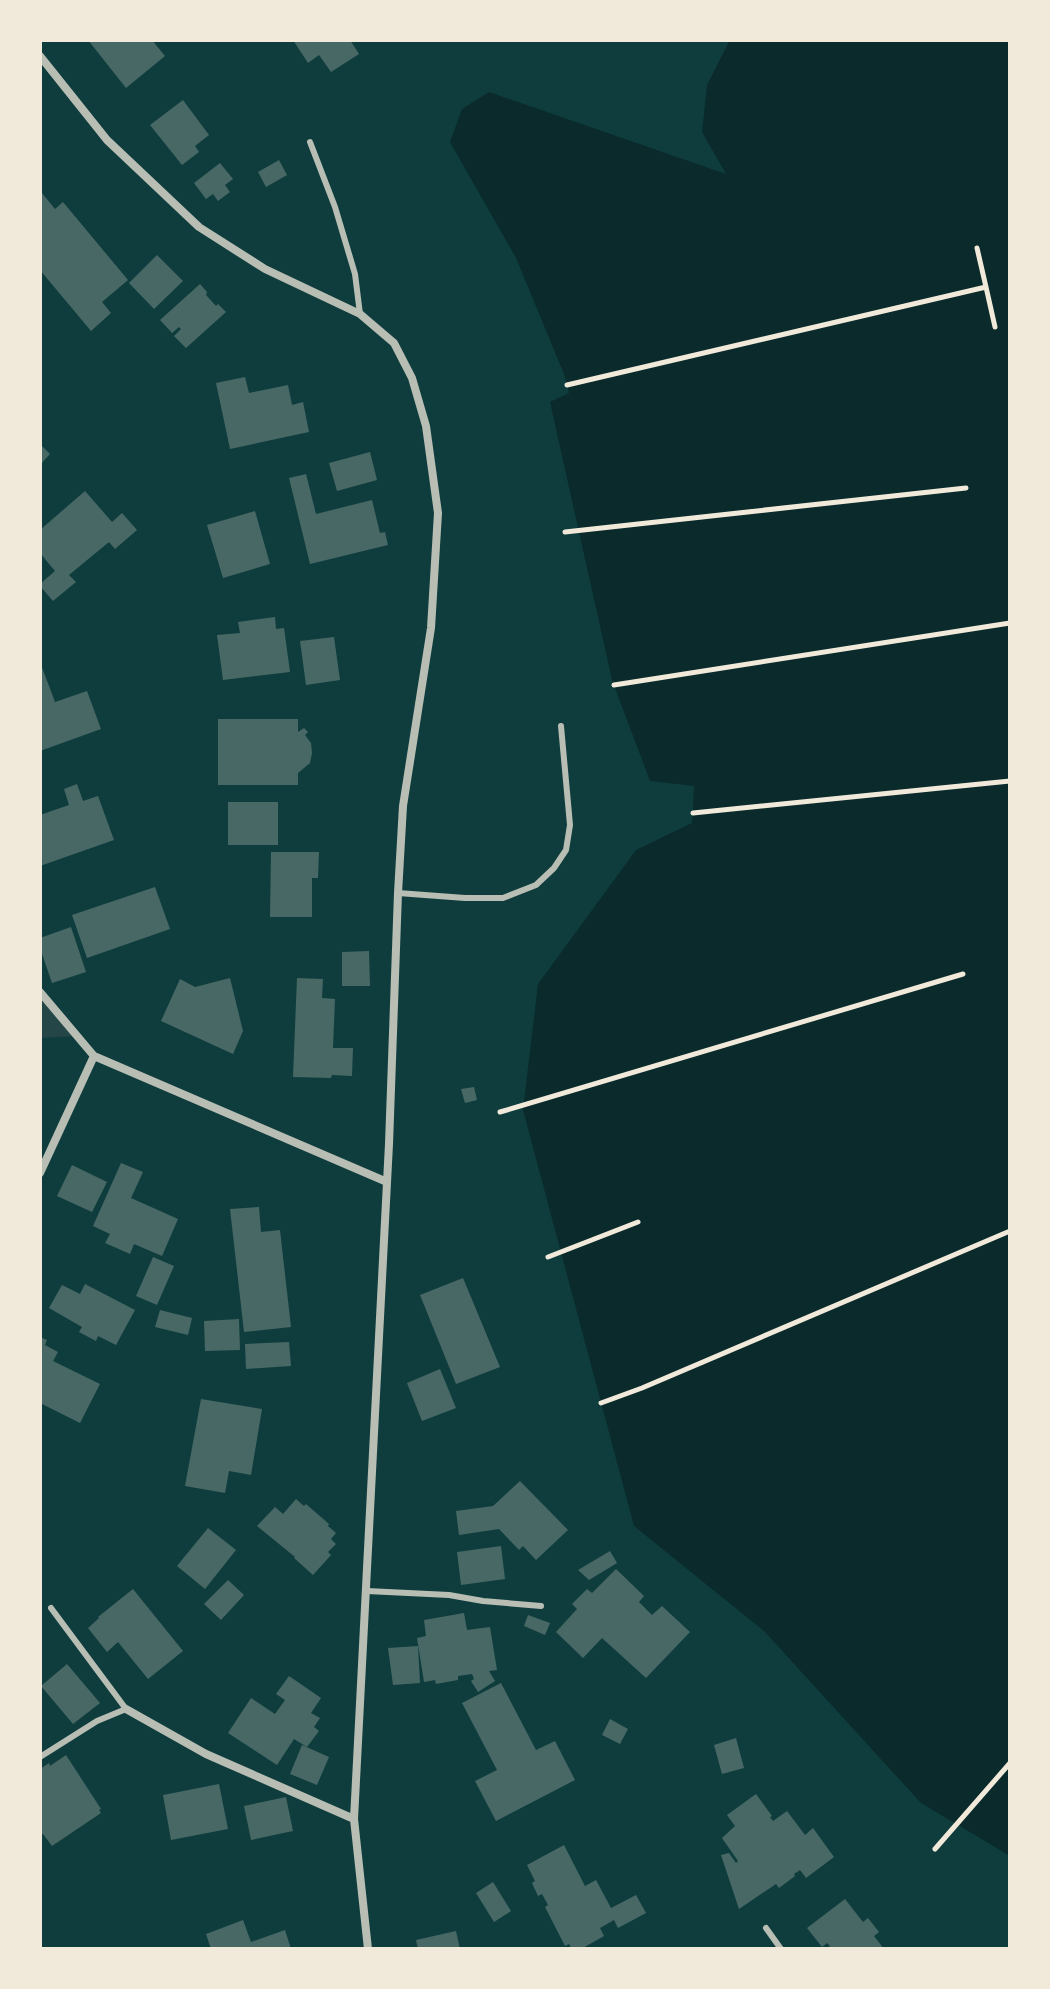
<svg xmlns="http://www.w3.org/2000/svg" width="1050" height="1989" font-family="Lato,sans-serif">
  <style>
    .green { fill: #244646 }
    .water { fill: #0a2a2b }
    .building { fill: #486865 }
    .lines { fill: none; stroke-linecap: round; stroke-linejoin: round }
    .path { stroke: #f1e9da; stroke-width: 5 }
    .service { stroke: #b8beb3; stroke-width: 6 }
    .minor { stroke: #b8beb3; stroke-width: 8 }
  </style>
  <rect width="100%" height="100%" fill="#0f3d3e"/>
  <path class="green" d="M40,992L77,1036L40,1038Z"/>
  <path class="water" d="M730,40H1010V1856L921,1803L764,1631L634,1526L523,1110L538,984L636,850L692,823L694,786L650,781L612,680L550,402L569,393L564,374L516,258L450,142L462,109L489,92L726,174L702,132L707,85Z"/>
  <path class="building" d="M88,40H152L165,56L126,88Z
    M293,40H350L359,54L331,72L319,55L308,63Z
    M183,100L209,135L195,146L199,152L182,165L150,125Z
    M279,160L287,175L266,187L258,172Z
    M220,163L233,179L225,185L230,192L218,201L213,194L206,199L194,183Z
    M42,193L55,209L63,202L128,280L102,302L111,313L91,331L40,270V195Z
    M157,255L183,281L154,309L129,283Z
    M200,284L207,292L206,295L216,306L218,304L226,312L186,348L174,336L181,329L179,327L172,333L160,320Z
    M245,377L249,393L288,385L292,405L303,402L309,432L230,449L216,383Z
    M40,444L50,454L40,465Z
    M370,452L377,480L337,491L329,463Z
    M306,474L316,514L372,500L380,533L385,532L388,545L310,564L289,478Z
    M85,491L112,522L122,513L137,530L115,549L109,542L69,575L76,582L53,601L40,586V584L55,571L40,553V530Z
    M255,511L270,564L223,578L207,525Z
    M275,617L276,629L284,628L290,672L223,680L217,635L240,633L238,622Z
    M334,637L340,680L306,685L300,641Z
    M40,662L55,702L87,691L101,729L40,751Z
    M218,719H298V732L304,728L308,732L305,735L311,743L312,753L310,763L298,773V785H218Z
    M77,784L83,801L98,796L114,840L40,866V815L69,805L64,789Z
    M228,802H278V845H228Z
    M271,852H319L318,878H312V917H270Z
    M155,887L170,929L87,958L72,915Z
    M71,927L86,972L52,983L40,948V938Z
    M369,951L370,986H342V952Z
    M230,978L243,1031L233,1054L161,1021L180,979L195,987Z
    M297,978L323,979L322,998L335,999L333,1048H353L352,1076L332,1075L331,1078L293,1077Z
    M474,1087L477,1100L465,1103L461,1089Z
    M121,1163L143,1172L131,1198L178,1219L162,1256L134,1244L130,1254L105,1243L110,1234L93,1226Z
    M72,1165L107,1182L92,1212L57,1196Z
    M259,1207L261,1232L280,1230L291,1327L244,1332L230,1209Z
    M153,1257L174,1266L157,1305L136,1296Z
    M463,1278L500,1367L456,1384L420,1295Z
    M85,1284L135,1310L116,1345L98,1336L96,1341L79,1332L82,1327L49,1308L62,1285L80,1294Z
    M160,1310L192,1318L188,1335L155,1327Z
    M239,1319L240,1350L205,1351L204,1321Z
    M40,1337L47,1340L45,1345L58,1352L53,1361L100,1384L80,1423L40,1403Z
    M289,1342L291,1366L246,1369L245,1344Z
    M440,1369L456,1408L422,1421L407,1383Z
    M201,1399L262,1409L251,1475L229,1471L225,1493L185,1486Z
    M520,1481L568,1530L536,1560L523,1546L519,1550L499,1529L459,1535L456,1511L493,1506Z
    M296,1499L304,1506L306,1504L329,1524L328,1526L336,1533L331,1539L336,1544L328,1552L331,1555L313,1575L294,1558L295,1557L257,1526L275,1507L283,1514Z
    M208,1528L236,1550L205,1589L177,1566Z
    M501,1546L505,1579L461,1585L457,1552Z
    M610,1551L617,1563L589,1580L578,1570Z
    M616,1569L644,1596L639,1602L652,1615L662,1606L690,1632L646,1678L602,1638L583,1658L556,1632L577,1609L572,1604L587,1589L592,1593Z
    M228,1580L244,1595L221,1620L204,1604Z
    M133,1589L183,1651L148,1679L118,1642L107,1652L88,1628L99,1618L98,1617Z
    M464,1613L467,1630L490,1627L497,1670L489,1671L495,1681L478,1692L471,1681L474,1679L472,1674L458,1676V1680L436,1684L435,1680L424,1682L417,1638L426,1636L424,1620Z
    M528,1615L550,1623L545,1635L524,1626Z
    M418,1646L420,1683L393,1685L388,1648Z
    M67,1664L100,1703L73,1724L41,1686Z
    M289,1676L321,1698L311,1713L320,1718L314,1727L319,1731L307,1747L294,1739L277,1765L228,1733L251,1698L275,1714L285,1700L276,1694Z
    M501,1683L536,1750L555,1741L575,1780L496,1821L475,1781L497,1770L462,1703Z
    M610,1719L628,1729L620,1744L602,1735Z
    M736,1738L744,1768L722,1774L714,1745Z
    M302,1745L329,1757L317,1785L290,1774Z
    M66,1755L101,1809L99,1810L101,1813L52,1846L43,1834L40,1836V1769L49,1763L50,1766Z
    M219,1784L228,1829L171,1840L163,1795Z
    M756,1794L772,1816L770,1817L773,1821L787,1811L805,1835L813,1828L834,1857L806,1878L800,1870L794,1874L795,1876L779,1888L776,1884L739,1909L721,1855L729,1853L736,1863L738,1861L722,1838L735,1826L727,1815Z
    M286,1797L293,1831L251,1840L244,1806Z
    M564,1845L585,1886L596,1880L611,1908L636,1895L646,1913L618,1928L614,1920L600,1928L604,1936L581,1949L580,1947L572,1949L569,1944L565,1946L545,1907L548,1905L542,1894L538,1896L532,1883L535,1881L527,1865Z
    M493,1882L511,1911L494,1922L476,1893Z
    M845,1899L863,1922L868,1918L879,1932L874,1936L884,1949H825L830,1946L827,1943L822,1947L807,1928Z
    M243,1920L251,1942L285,1930L291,1949H211L206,1934Z
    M456,1931L460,1949H418L416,1940Z"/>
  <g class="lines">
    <path class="path" d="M977,248L986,287
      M567,385L986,287L995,327
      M565,532L966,488
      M614,685L1010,623
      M693,813L1010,781
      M500,1112L963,974
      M548,1257L638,1222
      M601,1403L642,1388L1010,1231
      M935,1849L1010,1763"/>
    <path class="service" d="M310,142L335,207L355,274L360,314
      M398,893L465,898H503L536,885L554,868L566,850L570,825L561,726
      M367,1591L449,1595L483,1601L541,1606
      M40,1757L97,1721L126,1709L51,1608
      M766,1928L781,1949"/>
    <path class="minor" d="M40,56L107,140L199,227L265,269L360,314L394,343L412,378L426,426L438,513L431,628L403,806L398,893L389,1144L354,1819L368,1949
      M40,992L94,1056L387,1182
      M40,1173L94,1056
      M126,1709L206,1754L354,1819"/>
  </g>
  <rect width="1050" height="1989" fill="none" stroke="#f1e9da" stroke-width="84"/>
</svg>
